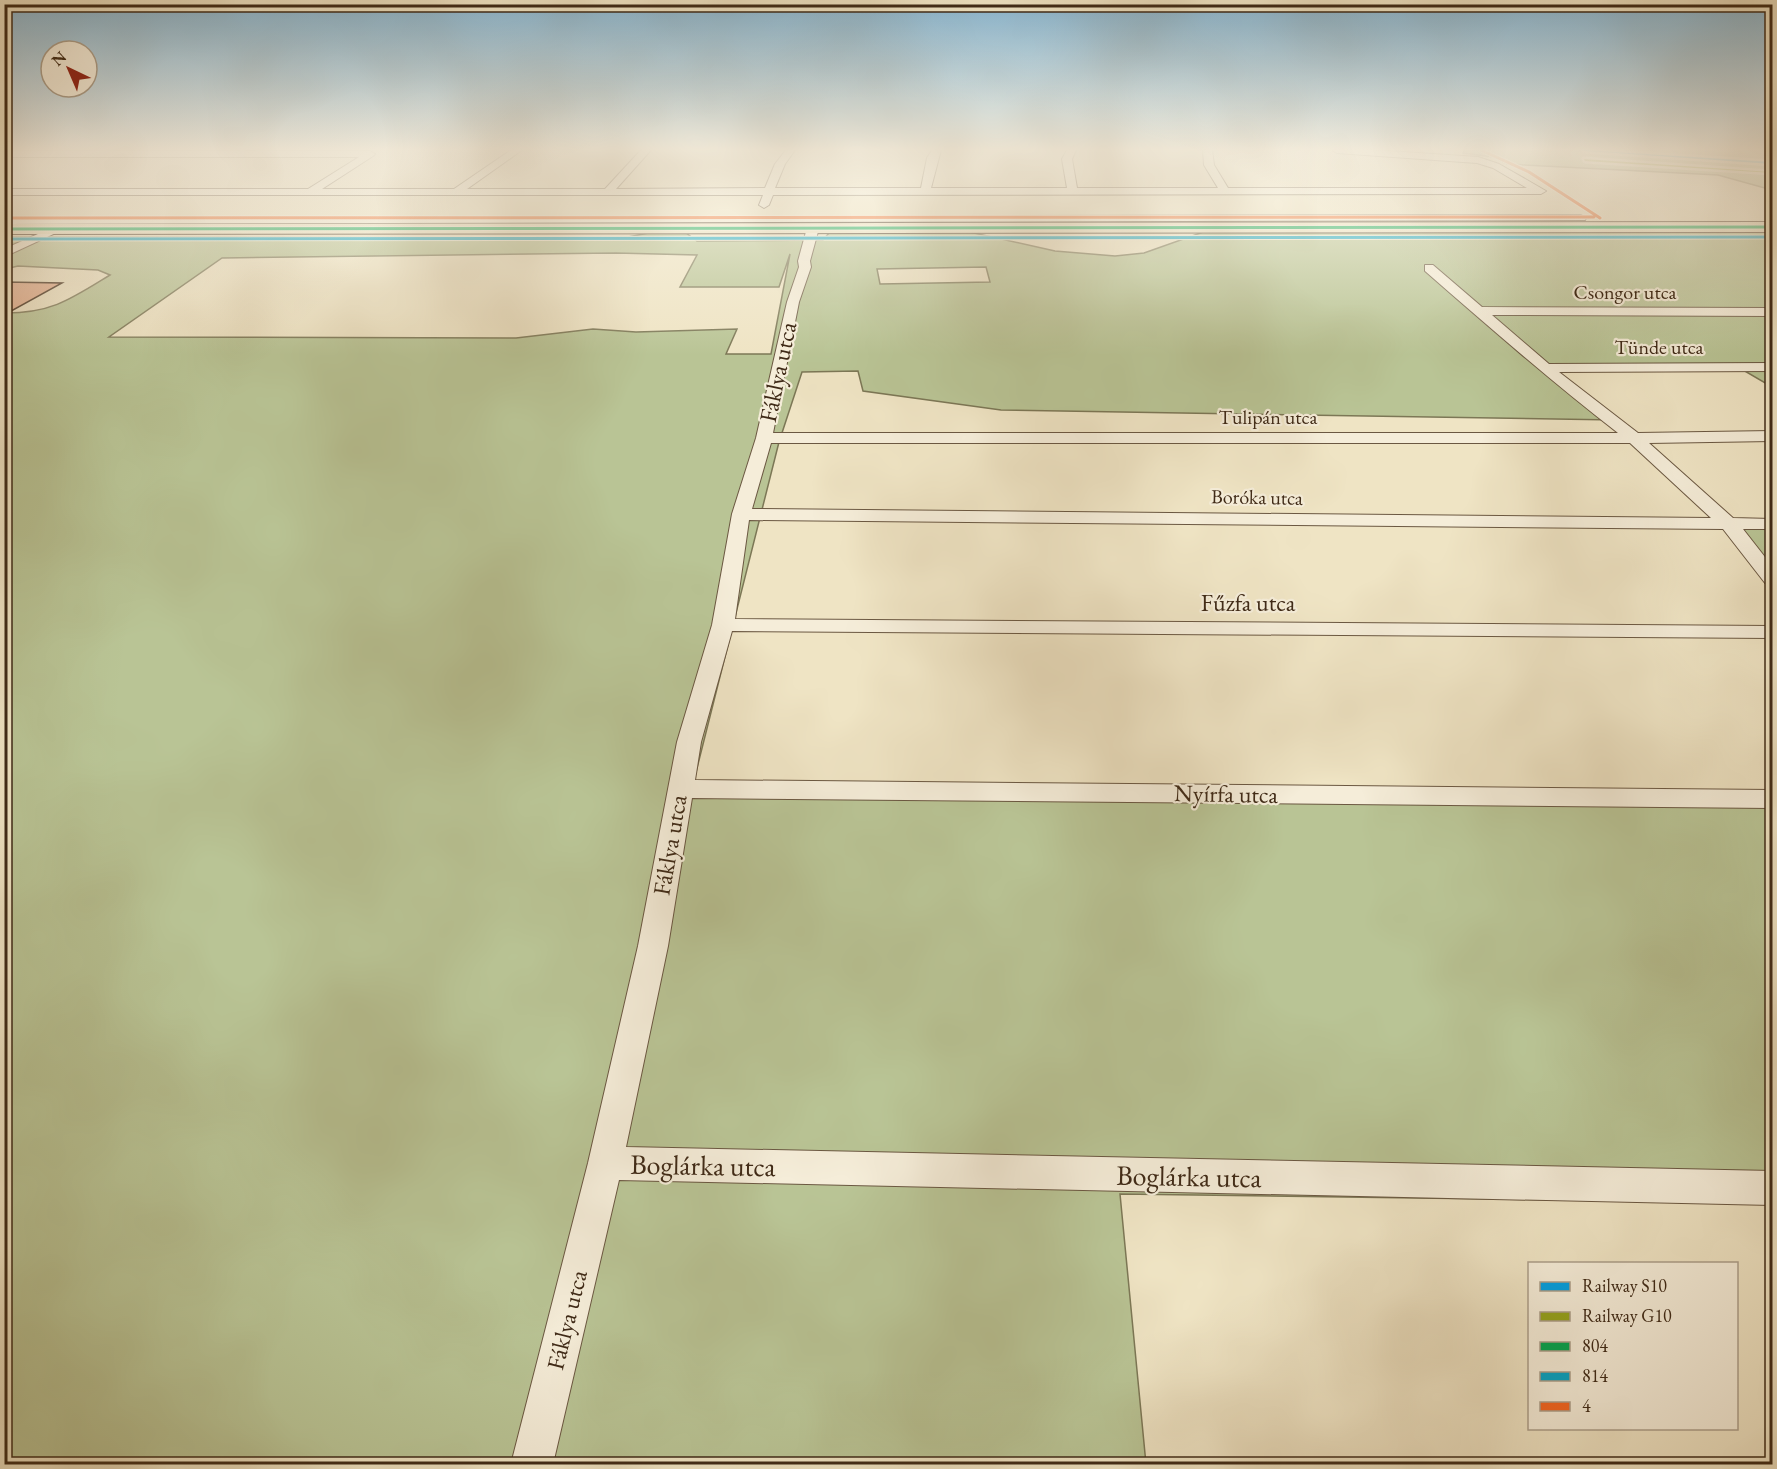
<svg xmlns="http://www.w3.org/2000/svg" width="1777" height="1469" font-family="'EB Garamond',serif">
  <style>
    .green { fill: #b9c495; stroke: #7c7756; stroke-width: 1.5; fill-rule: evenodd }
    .building { fill: #e4ae8d; stroke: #3f2a17; stroke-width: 1.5 }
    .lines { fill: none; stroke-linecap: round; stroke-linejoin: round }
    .minor-casing { stroke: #6b5842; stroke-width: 2 }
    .primary-casing { stroke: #3f2a17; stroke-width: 2 }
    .minor { fill: #f5edd9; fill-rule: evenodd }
    .primary { fill: #efe4c4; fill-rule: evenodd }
    .bus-1-casing { stroke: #f5edd9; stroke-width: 5 }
    .bus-2-casing { stroke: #f5edd9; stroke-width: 5 }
    .bus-3-casing { stroke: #f5edd9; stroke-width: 5 }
    .bus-1 { stroke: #00a651; stroke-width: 3 }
    .bus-2 { stroke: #03a3c5; stroke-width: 3 }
    .bus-3 { stroke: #f26522; stroke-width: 3 }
    .rail-1-casing { stroke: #f5edd9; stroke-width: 5 }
    .rail-2-casing { stroke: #f5edd9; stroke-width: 5 }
    .rail-1 { fill: #00a0e3; fill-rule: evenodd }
    .rail-2 { fill: #94a31d; fill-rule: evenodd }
    .labels { text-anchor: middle; stroke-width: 4.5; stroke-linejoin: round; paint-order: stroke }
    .far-street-label { font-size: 20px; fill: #3f2a17; stroke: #f5edd9 }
    .street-label { font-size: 24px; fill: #3f2a17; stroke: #f5edd9 }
    .near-street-label { font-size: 28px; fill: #3f2a17; stroke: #f5edd9 }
  </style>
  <rect width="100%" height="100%" fill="#efe4c4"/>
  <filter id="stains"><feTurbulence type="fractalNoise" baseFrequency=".00333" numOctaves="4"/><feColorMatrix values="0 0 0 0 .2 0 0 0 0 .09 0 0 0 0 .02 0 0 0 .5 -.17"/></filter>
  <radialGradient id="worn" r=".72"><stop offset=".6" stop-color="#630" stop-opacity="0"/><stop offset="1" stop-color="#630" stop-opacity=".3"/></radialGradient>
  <path class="green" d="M1464,150H1573L1772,164V190L1718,175L1507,164L1494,157L1463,153Z
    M1621,150H1772V161L1632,153Z
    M659,231L686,233L697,241L823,240L829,233L965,231L1055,251L1115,256L1144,253L1206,231H1772V387L1738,367L1550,365L1615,420L1001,410L863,391L858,371L802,372L779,442L690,796L1772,800V1203L1120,1194L1146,1464H5V313C52,313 71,299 110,275L98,270L18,266L5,269V237H628ZM616,253L697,255L680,287H779L790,254L771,354H726L737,329L636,332L593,329L516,338L109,337L222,258ZM986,267L990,282L880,284L877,269Z
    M1729,524L1772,525V579L1767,574Z"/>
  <path class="building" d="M4,282L62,283L4,315Z"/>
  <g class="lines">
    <defs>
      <path id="minor" d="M511,150H522L467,189H605L641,150H651L616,189L765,188L775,164L786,150H795L785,164L775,188H921L927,158L932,150H941L931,188H1067L1062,159L1067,150H1076L1072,159L1077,188H1218L1204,165L1203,150H1212L1214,165L1228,188H1527L1493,168L1477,163L1337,153L1332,150H1373L1478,157L1499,164L1546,191L1541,194L773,195L769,205L764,208L759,205L763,195H4V189H308L359,157H4V151H370L375,154L373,156L322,189H454Z
        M1581,215L1586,218L1585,220L4,224V218Z
        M813,225L819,228L810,261L811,267L799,302L773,433H1618C1551,381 1488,326 1425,271V265H1433L1482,307L1772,308V316L1492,315L1549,364L1772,363V371L1559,372L1638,433L1772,431V441L1649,443L1733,518L1772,519V529H1743L1772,566V585L1765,583L1723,529L749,520L735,619L1772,626V638L732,631L701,742L695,780L1772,790V808L692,798L668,946L626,1147L1772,1171V1205L619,1180L553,1464H511L588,1163L638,946L677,742L712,625L732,514L756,438L787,302L799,267L798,261L807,228ZM771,443H1630L1711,518L752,509Z
        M56,226L60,227V231L4,257V249Z"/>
      <path id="primary" d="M1772,222V232L4,234V224Z"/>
    </defs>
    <use href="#minor" class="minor-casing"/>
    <use href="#primary" class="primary-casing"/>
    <use href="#minor" class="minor"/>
    <use href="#primary" class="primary"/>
    <defs>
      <path id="bus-1" d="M4,229L1772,227"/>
      <path id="bus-2" d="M4,239L1772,237"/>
      <path id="bus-3" d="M1481,150L1529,172L1600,218
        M4,218L1594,217"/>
    </defs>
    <use href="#bus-1" class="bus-1-casing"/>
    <use href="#bus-2" class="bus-2-casing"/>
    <use href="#bus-3" class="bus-3-casing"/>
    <use href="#bus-1" class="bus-1"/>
    <use href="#bus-2" class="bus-2"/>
    <use href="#bus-3" class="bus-3"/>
    <defs>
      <path id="rail-1" d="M1584,150L1772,162V164L1586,151Z"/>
      <path id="rail-2" d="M1584,159L1771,172L1772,173L1585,161Z"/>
    </defs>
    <use href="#rail-1" class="rail-1-casing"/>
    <use href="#rail-2" class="rail-2-casing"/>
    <use href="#rail-1" class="rail-1"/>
    <use href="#rail-2" class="rail-2"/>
  </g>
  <linearGradient id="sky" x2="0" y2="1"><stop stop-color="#89b8d4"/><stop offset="0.42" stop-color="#f8f3e4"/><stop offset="1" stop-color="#f8f3e4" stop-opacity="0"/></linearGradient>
  <rect width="1777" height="355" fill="url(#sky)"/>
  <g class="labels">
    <g class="far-street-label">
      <text x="1625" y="299">Csongor utca</text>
      <text x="1659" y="354">Tünde utca</text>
      <text x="1268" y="424">Tulipán utca</text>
      <text transform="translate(1257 497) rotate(1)" y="7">Boróka utca</text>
    </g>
    <g class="street-label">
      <text transform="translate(778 372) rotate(-78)" y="8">Fáklya utca</text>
      <text x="1248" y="611">Fűzfa utca</text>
      <text transform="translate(1226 794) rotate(1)" y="8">Nyírfa utca</text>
      <text transform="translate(670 845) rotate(-80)" y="8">Fáklya utca</text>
      <text transform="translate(567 1320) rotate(-76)" y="8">Fáklya utca</text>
    </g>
    <g class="near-street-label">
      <text transform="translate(703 1165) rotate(1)" y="10">Boglárka utca</text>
      <text transform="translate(1189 1176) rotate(1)" y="10">Boglárka utca</text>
    </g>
  </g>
  <rect width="1777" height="1469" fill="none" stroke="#efe4c4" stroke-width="24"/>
  <rect x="6" y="6" width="1765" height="1457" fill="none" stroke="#3f2a17" stroke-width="3"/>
  <rect x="12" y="12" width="1753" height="1445" fill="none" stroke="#3f2a17" stroke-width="1.5"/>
  <rect x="1528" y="1262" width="210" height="168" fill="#f5edd9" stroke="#ac9f8b" stroke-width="1.5"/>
  <rect x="1540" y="1282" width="30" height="9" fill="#00a0e3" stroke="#ac9f8b" stroke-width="1.5"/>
  <text x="1582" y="1292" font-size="18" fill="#3f2a17">Railway S10</text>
  <rect x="1540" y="1312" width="30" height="9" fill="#94a31d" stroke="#ac9f8b" stroke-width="1.5"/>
  <text x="1582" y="1322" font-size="18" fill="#3f2a17">Railway G10</text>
  <rect x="1540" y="1342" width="30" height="9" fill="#00a651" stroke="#ac9f8b" stroke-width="1.5"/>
  <text x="1582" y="1352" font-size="18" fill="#3f2a17">804</text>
  <rect x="1540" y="1372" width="30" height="9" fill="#03a3c5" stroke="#ac9f8b" stroke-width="1.5"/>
  <text x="1582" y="1382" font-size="18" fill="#3f2a17">814</text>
  <rect x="1540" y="1402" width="30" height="9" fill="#f26522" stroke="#ac9f8b" stroke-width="1.5"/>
  <text x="1582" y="1412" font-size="18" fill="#3f2a17">4</text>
  <g transform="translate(69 69) rotate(316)"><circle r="28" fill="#f5edd9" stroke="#ac9f8b" stroke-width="1.5"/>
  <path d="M0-4.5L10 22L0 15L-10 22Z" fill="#8f2418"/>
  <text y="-9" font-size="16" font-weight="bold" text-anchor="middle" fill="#3f2a17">N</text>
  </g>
  <rect width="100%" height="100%" filter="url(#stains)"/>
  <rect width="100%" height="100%" fill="url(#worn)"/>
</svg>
